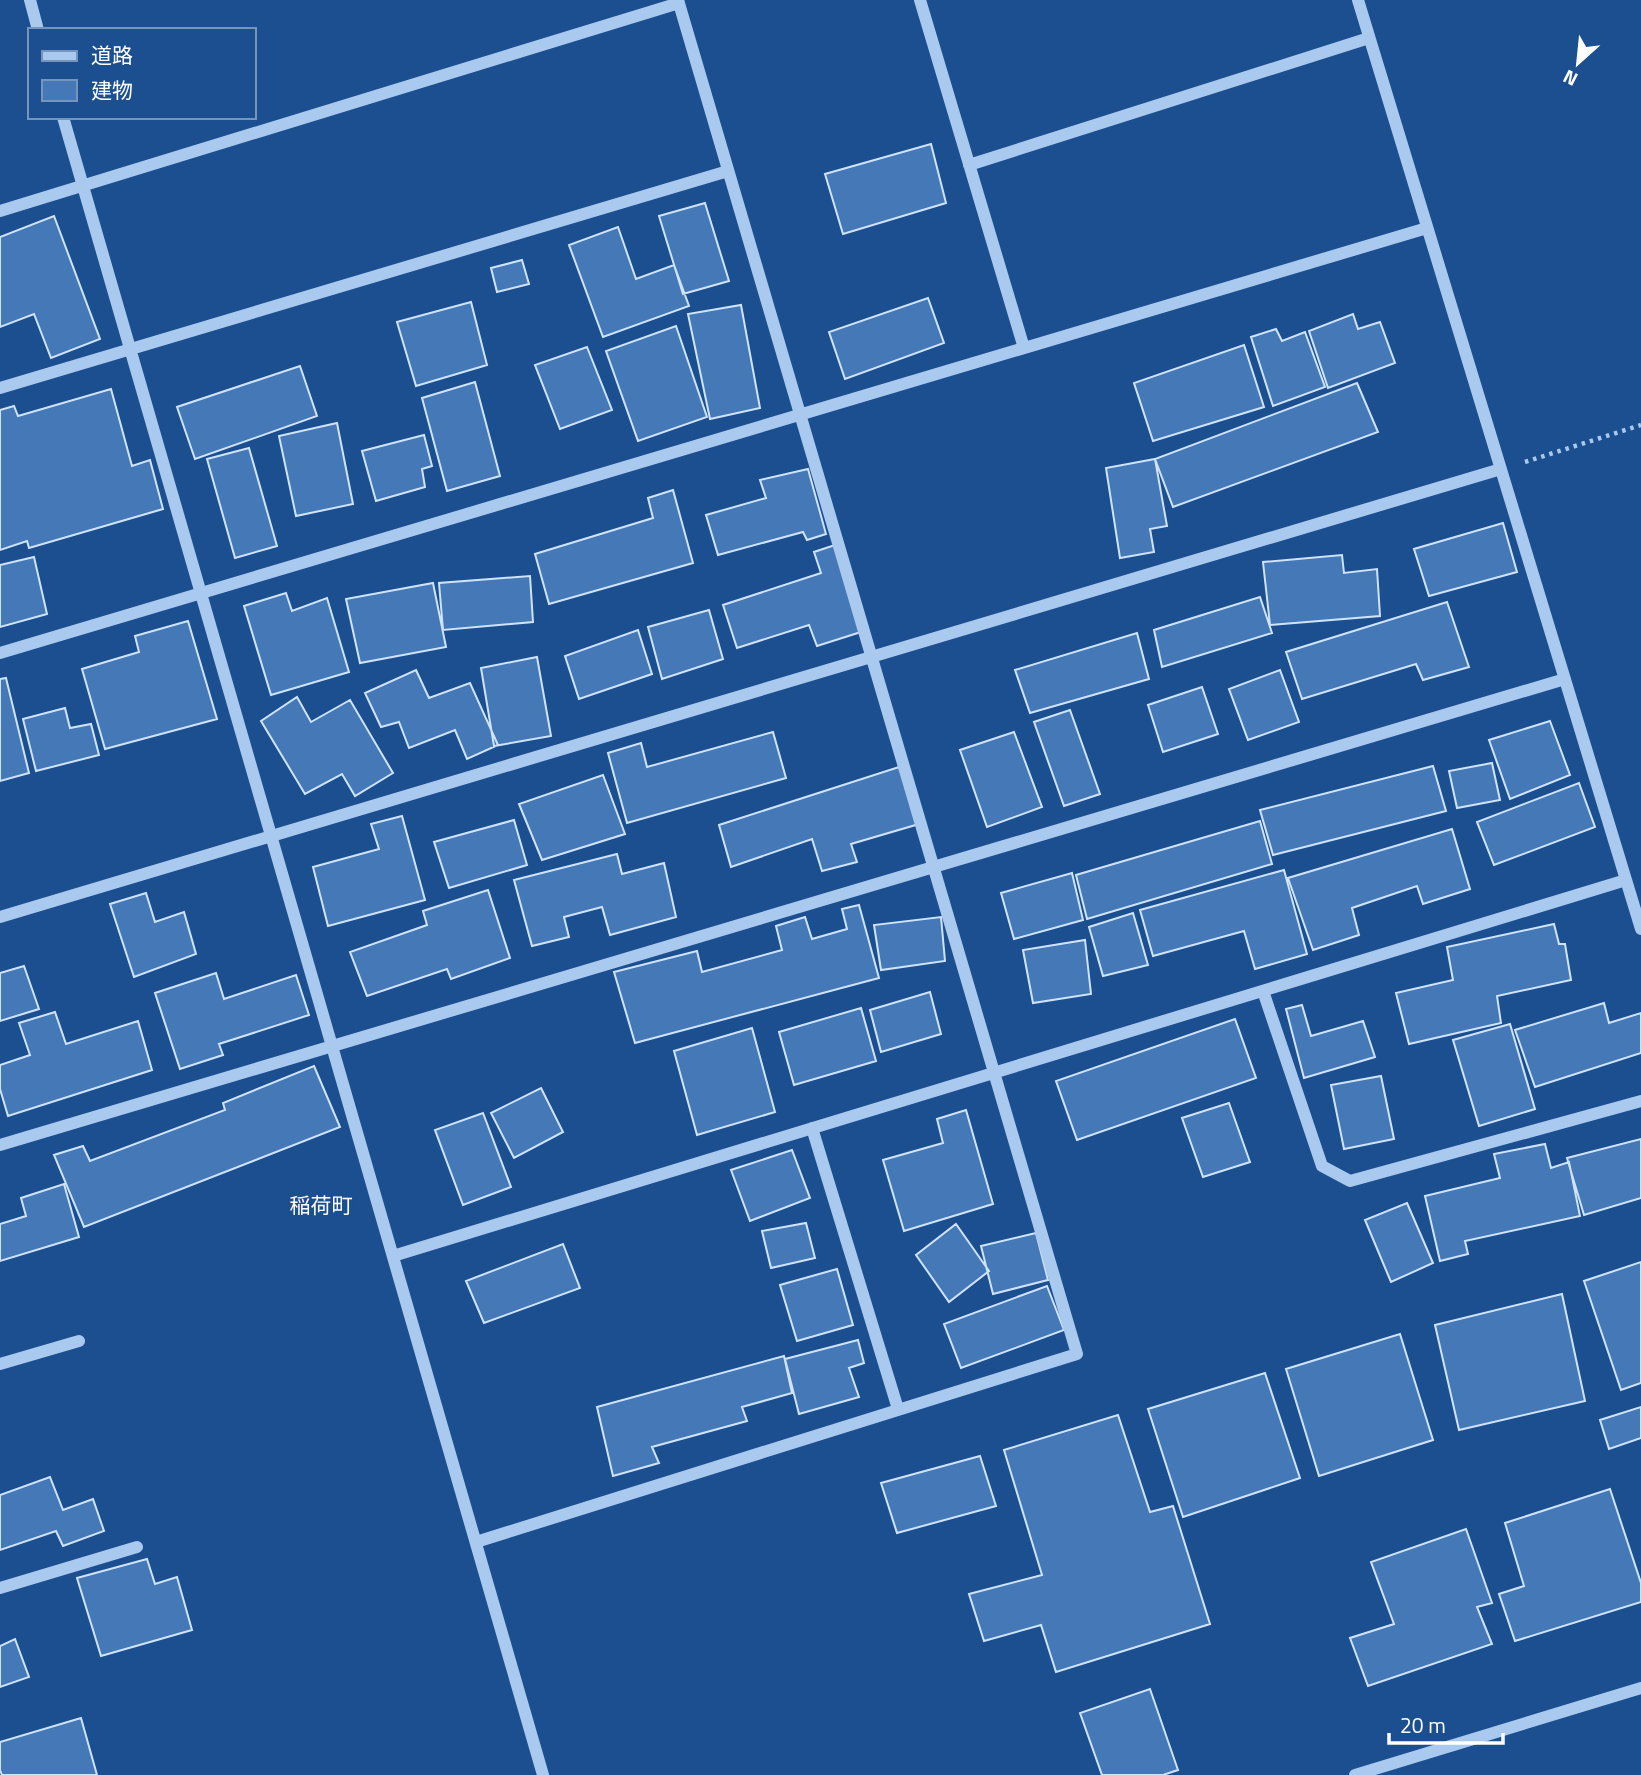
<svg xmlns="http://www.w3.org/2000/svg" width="1641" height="1775" font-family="'Titillium Web','Noto Sans JP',sans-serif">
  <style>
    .building { fill: #4478b7; stroke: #cfe3fa; stroke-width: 2 }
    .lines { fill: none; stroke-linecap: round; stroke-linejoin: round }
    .path { stroke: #a9c9ee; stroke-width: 4.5; stroke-dasharray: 3.5 5; stroke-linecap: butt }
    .minor { stroke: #a9c9ee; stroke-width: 12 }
    .labels { text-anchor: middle; stroke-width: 6; stroke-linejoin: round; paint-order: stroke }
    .neighbourhood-label { font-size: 21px; fill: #fff; stroke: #1b4f8f }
  </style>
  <rect width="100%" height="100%" fill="#1b4f8f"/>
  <path class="building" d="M931,144L946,203L843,234L825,174Z
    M705,203L729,281L683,294L659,216Z
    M54,216L100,339L51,358L34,314L0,327V237Z
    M618,227L636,279L674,265L689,306L603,337L569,245Z
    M522,260L529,284L497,292L491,268Z
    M928,298L944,343L845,379L829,332Z
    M471,302L487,365L416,386L397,322Z
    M741,305L760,408L710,419L688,314Z
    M1353,314L1358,329L1380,322L1395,363L1328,388L1309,331Z
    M676,326L707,417L638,441L606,351Z
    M1276,329L1282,341L1305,332L1325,387L1273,406L1251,337Z
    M1244,345L1264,407L1153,441L1134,383Z
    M587,347L612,410L560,429L535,365Z
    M300,366L317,416L195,459L177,407Z
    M475,382L500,476L447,491L422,398Z
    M1357,383L1378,432L1173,507L1155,459Z
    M111,389L132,466L150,460L163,509L29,548L27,541L0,550V410L14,406L18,416Z
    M337,423L353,504L296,516L279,436Z
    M424,435L432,466L422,469L425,487L376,501L362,451Z
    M249,448L277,546L235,558L207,459Z
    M1155,459L1167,526L1150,529L1154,552L1120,558L1106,468Z
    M808,469L826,534L807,540L803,532L718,555L706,515L766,498L760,480Z
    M673,490L693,563L549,604L535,554L653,518L648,498Z
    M1503,523L1517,572L1429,596L1414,549Z
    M835,545L864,631L817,646L809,625L737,648L723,605L821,573L814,552Z
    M1342,555L1344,573L1377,569L1380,616L1270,625L1263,562Z
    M34,557L47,614L0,627V565Z
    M530,576L533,622L443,630L439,583Z
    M433,583L446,647L360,663L346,599Z
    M286,593L292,611L327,598L349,672L271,695L244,606Z
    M1260,597L1272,633L1162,667L1154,630Z
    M1447,602L1469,667L1423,680L1416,664L1302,699L1286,652Z
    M709,610L723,659L662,679L648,627Z
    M188,621L217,719L105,749L82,669L139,652L135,636Z
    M638,630L652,674L579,699L565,656Z
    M1137,633L1149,679L1030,713L1015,670Z
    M537,657L551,736L494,746L481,668Z
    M416,670L429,698L470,683L498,745L467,759L455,730L409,748L399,722L381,727L365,693Z
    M1280,670L1299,722L1248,740L1229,689Z
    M6,678L29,773L0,781V679Z
    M1202,687L1218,734L1163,752L1148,705Z
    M297,697L311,722L350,700L393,773L355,796L342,774L305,794L261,721Z
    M65,708L70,728L91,724L99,755L36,771L23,719Z
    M1070,710L1100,794L1064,806L1034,722Z
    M1550,721L1570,775L1510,799L1489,740Z
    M773,732L786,778L627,823L608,753L641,743L647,767Z
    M1014,732L1042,807L987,827L960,750Z
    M1492,763L1500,800L1457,808L1449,771Z
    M1433,766L1446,811L1273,855L1260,810Z
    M899,767L919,824L851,844L857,862L822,871L812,839L731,867L719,825Z
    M603,775L625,834L542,860L519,804Z
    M1579,783L1595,827L1494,865L1477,822Z
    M402,816L425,900L328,926L313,867L379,849L371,824Z
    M514,820L527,865L449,888L434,842Z
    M1260,821L1272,864L1087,919L1076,875Z
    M1452,829L1470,889L1423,904L1417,886L1352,908L1359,935L1313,950L1288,878Z
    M617,854L622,874L664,863L676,917L610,935L602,907L564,917L569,937L532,946L514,880Z
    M1284,870L1307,954L1255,969L1244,931L1153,956L1140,910Z
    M1072,873L1083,920L1014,939L1001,893Z
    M488,890L510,958L451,979L447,969L367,996L350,952L427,925L423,911Z
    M146,893L155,922L184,912L196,954L134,977L110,904Z
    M859,905L879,978L635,1043L614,972L697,951L702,972L782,950L776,926L805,917L812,939L847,929L842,909Z
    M1133,913L1148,965L1103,976L1089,927Z
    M941,917L945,961L881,970L874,925Z
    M1554,924L1559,944H1565L1571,980L1497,996L1501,1023L1409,1044L1396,993L1453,980L1447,947Z
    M1085,940L1091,994L1033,1003L1023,950Z
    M24,966L39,1009L0,1021V973Z
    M216,973L224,999L296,975L309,1015L219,1044L223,1055L180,1069L155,993Z
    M930,992L941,1034L881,1052L870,1010Z
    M1604,1003L1609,1023L1641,1013V1053L1535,1087L1515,1030Z
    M1302,1005L1311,1036L1363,1021L1375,1057L1304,1078L1286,1009Z
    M861,1008L876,1061L794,1085L779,1032Z
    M55,1012L66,1044L138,1021L152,1070L8,1116L0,1089V1065L30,1055L19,1023Z
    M1235,1019L1256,1078L1077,1140L1056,1081Z
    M1510,1024L1535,1109L1479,1126L1453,1040Z
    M752,1028L775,1112L697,1135L674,1051Z
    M314,1066L340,1127L84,1227L54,1155L83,1146L90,1161L225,1110L223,1103Z
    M1381,1076L1394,1139L1344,1149L1331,1085Z
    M541,1088L563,1132L514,1158L491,1113Z
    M1229,1103L1250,1162L1203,1177L1182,1118Z
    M966,1110L993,1204L904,1231L883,1160L943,1143L937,1119Z
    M483,1113L511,1187L463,1205L435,1130Z
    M1641,1139V1198L1584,1215L1567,1158Z
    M1545,1144L1551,1168L1569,1162L1580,1216L1465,1241L1468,1254L1440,1261L1425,1196L1500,1178L1494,1154Z
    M792,1150L810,1198L750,1221L731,1170Z
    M64,1184L79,1237L0,1261V1224L26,1216L21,1198Z
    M1407,1203L1433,1263L1391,1282L1365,1220Z
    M806,1223L815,1258L771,1268L762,1231Z
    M956,1224L989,1271L949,1302L916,1255Z
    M1036,1233L1048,1280L993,1294L981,1246Z
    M563,1244L580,1288L484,1323L466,1281Z
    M1641,1262V1383L1621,1390L1584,1281Z
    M837,1269L853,1325L797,1341L780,1285Z
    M1047,1286L1064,1330L961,1368L944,1324Z
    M1562,1294L1585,1401L1459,1430L1435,1325Z
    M1400,1334L1433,1440L1319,1476L1286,1369Z
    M858,1340L864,1363L849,1368L859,1397L799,1414L785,1359Z
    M784,1356L792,1393L742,1407L747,1421L652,1447L659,1463L613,1476L597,1407Z
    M1265,1373L1300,1478L1183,1517L1148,1409Z
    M1641,1407V1438L1609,1449L1600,1420Z
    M1118,1415L1150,1512L1173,1506L1210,1624L1056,1672L1041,1625L984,1641L969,1594L1042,1575L1004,1450Z
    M980,1456L996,1506L897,1533L881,1483Z
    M50,1477L63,1510L93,1499L104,1531L63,1546L56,1531L0,1550V1495Z
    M1610,1489L1641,1583V1602L1515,1641L1499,1594L1524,1586L1505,1523Z
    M1466,1529L1492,1603L1477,1607L1492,1644L1368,1686L1350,1638L1394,1624L1371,1562Z
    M147,1559L155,1584L177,1577L192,1630L101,1656L77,1578Z
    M15,1639L29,1677L0,1687V1646Z
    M1150,1689L1178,1770L1163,1775H1102L1080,1713Z
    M81,1718L97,1775H2L0,1770V1742Z"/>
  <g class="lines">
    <path class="path" d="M1525,462L1641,425"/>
    <path class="minor" d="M30,0L38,30
      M920,0L1024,348
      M1358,0L1641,929
      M63,117L543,1775
      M969,165L1369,38
      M0,211L679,3
      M0,388L728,171
      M0,653L1427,228
      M0,917L1501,469
      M1263,991L1322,1166L1350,1181L1641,1101
      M812,1128L898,1409
      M0,1145L1565,679
      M393,1256L1626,880
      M0,1364L79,1341
      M476,1542L1077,1354L678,0
      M0,1588L137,1547
      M1355,1775L1641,1688"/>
  </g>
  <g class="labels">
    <g class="neighbourhood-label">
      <text x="321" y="1213">稲荷町</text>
    </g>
  </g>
  <rect x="28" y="28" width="228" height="91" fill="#1b4f8f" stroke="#7695bc" stroke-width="2"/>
  <rect x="42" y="51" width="35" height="10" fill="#a9c9ee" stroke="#7695bc" stroke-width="2"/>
  <text x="91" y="63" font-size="21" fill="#ffffff">道路</text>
  <rect x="42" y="80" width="35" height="21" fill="#4478b7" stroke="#7695bc" stroke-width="2"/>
  <text x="91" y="98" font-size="21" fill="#ffffff">建物</text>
  <g transform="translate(1578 63) rotate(207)" stroke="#1b4f8f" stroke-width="5" paint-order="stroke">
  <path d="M0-5L12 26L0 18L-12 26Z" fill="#ffffff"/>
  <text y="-10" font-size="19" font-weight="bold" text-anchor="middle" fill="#ffffff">N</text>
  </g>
  <path d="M1389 1733v10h114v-10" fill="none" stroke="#ffffff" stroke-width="3.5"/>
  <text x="1400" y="1733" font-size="21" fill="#ffffff" stroke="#1b4f8f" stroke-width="5" paint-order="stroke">20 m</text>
</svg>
